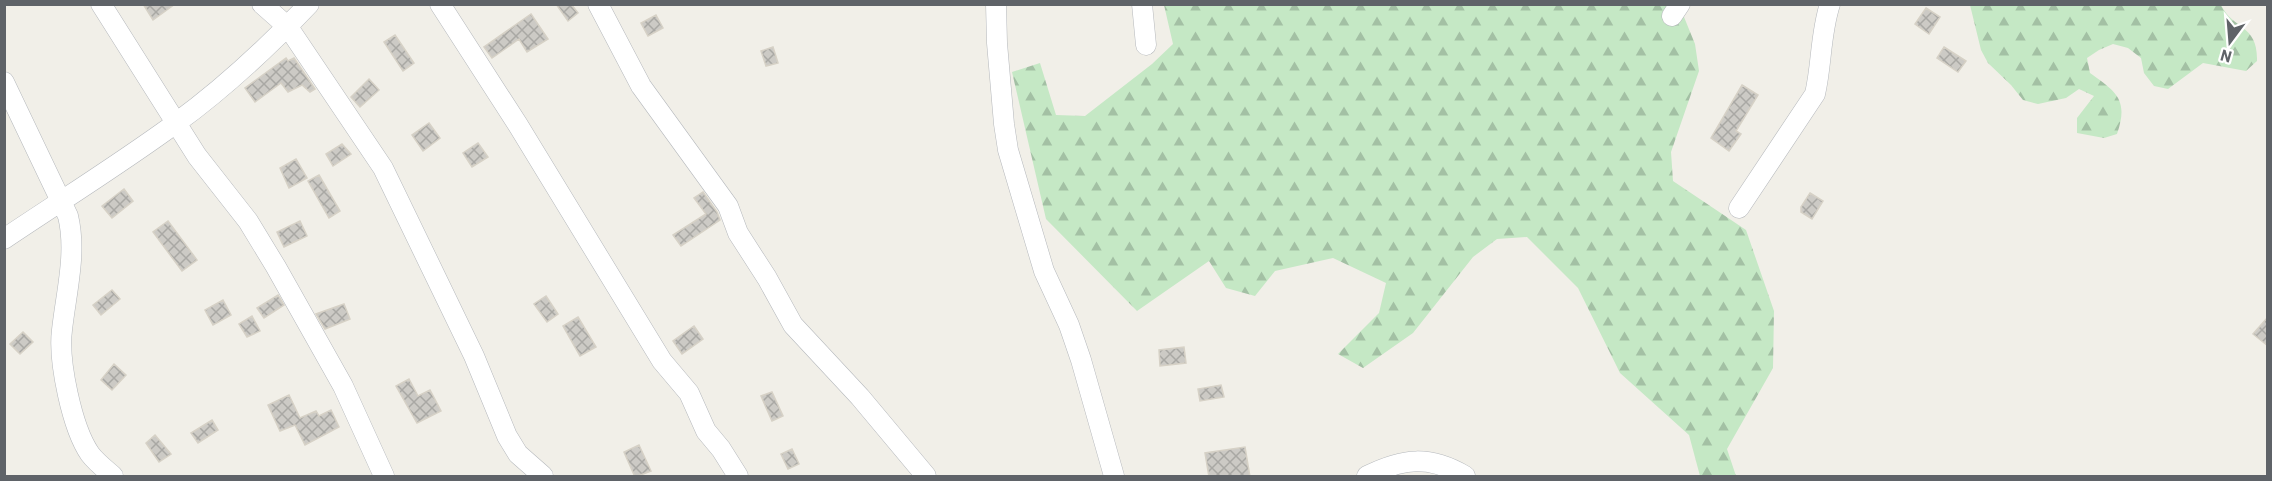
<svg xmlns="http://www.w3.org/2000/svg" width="2272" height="481" font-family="Barlow,sans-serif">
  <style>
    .forest { fill: url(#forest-firs) }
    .building { fill: url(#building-cross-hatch); stroke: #d6d1c6; stroke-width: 1.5 }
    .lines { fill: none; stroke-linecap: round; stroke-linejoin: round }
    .minor-casing { stroke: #b5b8bc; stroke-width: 21 }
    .minor { stroke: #fff; stroke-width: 20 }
  </style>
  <defs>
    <pattern id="forest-firs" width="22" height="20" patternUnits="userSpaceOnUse" patternTransform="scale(1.5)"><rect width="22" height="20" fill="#c5e8c5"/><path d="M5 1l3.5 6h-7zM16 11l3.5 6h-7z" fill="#a3c0a4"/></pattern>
    <pattern id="building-cross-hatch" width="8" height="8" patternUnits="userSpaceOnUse" patternTransform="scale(1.5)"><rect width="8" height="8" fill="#cccac5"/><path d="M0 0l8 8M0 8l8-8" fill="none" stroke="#a9a8a4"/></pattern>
  </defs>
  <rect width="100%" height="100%" fill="#f1efe8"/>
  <path class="forest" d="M1164,5H1668L1684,17L1695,44L1699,71L1671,152L1673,181L1746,230L1774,311L1773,368L1727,449L1736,476H1700L1689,435L1620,373L1578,288L1527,237L1497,239L1473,257L1413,333L1363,368L1338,354L1379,313L1386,283L1333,258L1275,271L1255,296L1226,288L1209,261L1137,311L1046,219L1012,72L1040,63L1056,115L1085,116L1152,64L1173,44Z
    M1970,5H2221C2234,31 2258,24 2257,61L2246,71L2203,63L2168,89L2154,86L2144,73L2141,58L2128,48L2113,44L2099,50L2087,58L2090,73C2116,92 2129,99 2117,134L2104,138L2077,133V118L2094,96L2079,89L2066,98L2038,104L2023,100L2011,85L1988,63L1981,50Z"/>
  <path class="building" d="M143,4H175L153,20Z
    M556,4H571L578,13L568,21Z
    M1926,8L1940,17L1929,34L1915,24Z
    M531,14L548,39L527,52L519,39L492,58L484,47Z
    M656,15L663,28L648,36L641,23Z
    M395,35L414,63L403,71L384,42Z
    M773,47L778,63L766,66L761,51Z
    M1944,47L1966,61L1958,72L1937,58Z
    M286,58L288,61L294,58L315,89L310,92L302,85L288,92L281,83L255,102L245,88Z
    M369,79L379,90L360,107L351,97Z
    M1742,85L1758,95L1736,131L1741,134L1729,151L1711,138Z
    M429,123L440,138L423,151L412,135Z
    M478,143L488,157L472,167L463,153Z
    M342,144L351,154L333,166L326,154Z
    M296,159L307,178L289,188L280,168Z
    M319,175L340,211L329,218L308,181Z
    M124,189L133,201L112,218L102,206Z
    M703,192L717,212L720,220L681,246L673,235L706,214L694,198Z
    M1810,193L1823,201L1812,219L1801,212V207Z
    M168,221L197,260L182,271L153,232Z
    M300,221L307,236L284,247L277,232Z
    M112,290L120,299L101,315L93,305Z
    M278,295L284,305L264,318L257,308Z
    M546,296L558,314L547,322L534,304Z
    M223,300L231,315L213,325L205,310Z
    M344,304L350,319L325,329L316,314Z
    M252,316L260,331L247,337L239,324Z
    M578,317L596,347L580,356L563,326Z
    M2268,317V346L2253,334Z
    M694,326L703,339L682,354L673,341Z
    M23,332L33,342L20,354L10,344Z
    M1184,347L1186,363L1160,366L1159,350Z
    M114,364L126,375L112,390L101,380Z
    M409,379L418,396L430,390L441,411L417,423L396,386Z
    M1221,385L1224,397L1200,401L1198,389Z
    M772,392L783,416L772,421L761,396Z
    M289,395L300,418L316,411L319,416L331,410L339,427L305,445L295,425L280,431L268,405Z
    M212,420L218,430L198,443L191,433Z
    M155,435L171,454L159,462L146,443Z
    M639,445L651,471L635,477L624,452Z
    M1245,447L1250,477H1209L1205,453Z
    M792,449L799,464L788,469L781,454Z"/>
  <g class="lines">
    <defs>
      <path id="minor" d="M101,4L197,156L248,221L276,267L343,386L384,476
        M262,4L288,27L383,168L474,356L507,436L518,454L543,476
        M440,4L518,125L662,361L689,393L706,431L721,449L738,476
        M598,4L641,86L728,206L738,233L767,278L793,325L860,397L926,476
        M996,4L997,43L1004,124L1008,150L1044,271L1069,325L1081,360L1114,476
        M1142,4L1146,45
        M1672,16L1680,4
        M4,82L68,216C77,253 66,293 62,330C58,361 72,428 90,454C96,462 105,469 113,476
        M1739,208L1815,94C1822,64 1820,35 1830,4
        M4,239C62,200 120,164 176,123C223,89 268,47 309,4
        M1367,476C1403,458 1429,455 1465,476"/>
    </defs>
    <use href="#minor" class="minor-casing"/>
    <use href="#minor" class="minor"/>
  </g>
  <rect width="2272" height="481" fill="none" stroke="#5f6368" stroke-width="12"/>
  <g transform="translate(2230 42) rotate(196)" stroke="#ffffff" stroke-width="4.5" paint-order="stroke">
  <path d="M0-4.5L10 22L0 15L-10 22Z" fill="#5f6368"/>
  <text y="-9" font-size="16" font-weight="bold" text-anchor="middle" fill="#5f6368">N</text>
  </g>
</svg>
